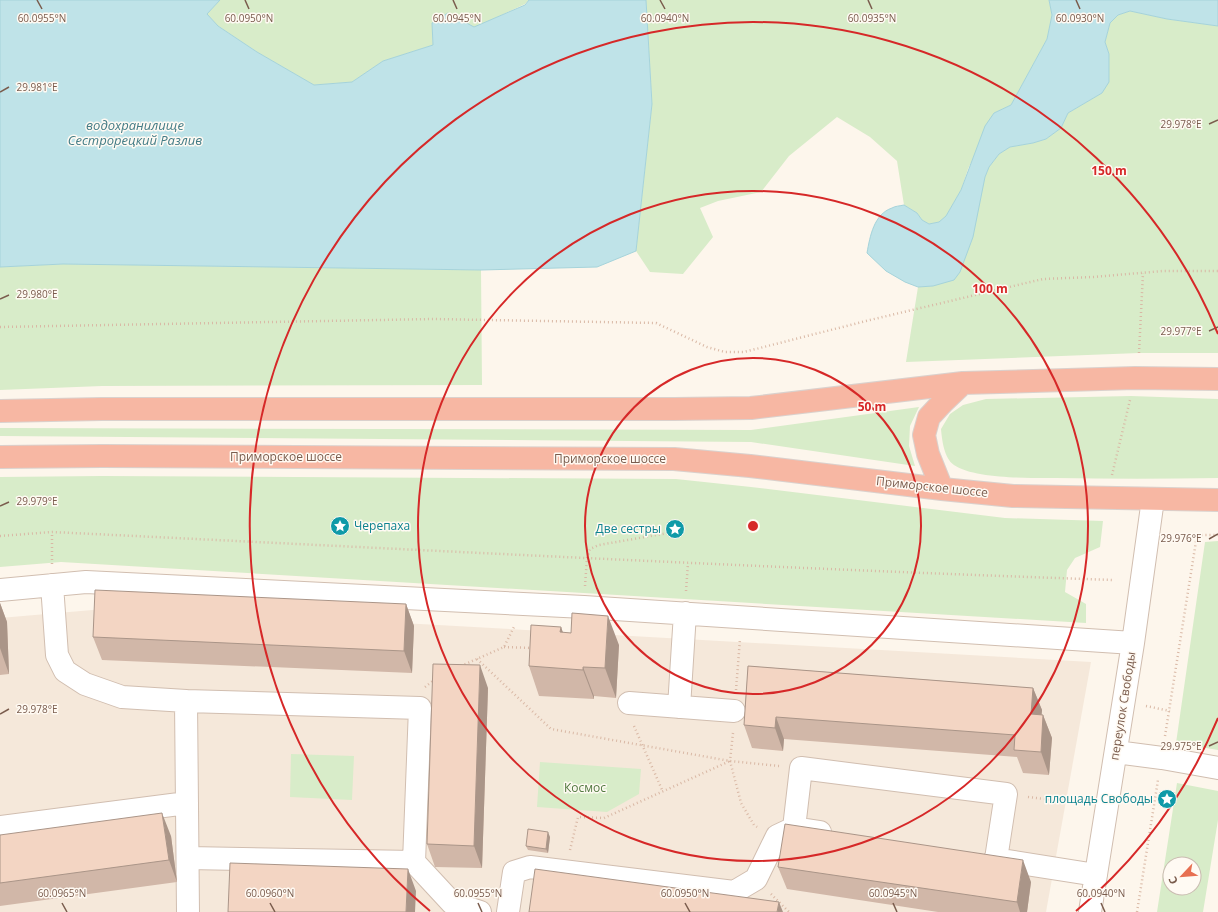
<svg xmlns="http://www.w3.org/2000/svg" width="1218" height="912" font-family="'Open Sans',sans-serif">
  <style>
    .residential { fill: #f5e8da }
    .green { fill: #d8ecc9; fill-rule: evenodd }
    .water { fill: #bfe3e8; stroke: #a5d3da }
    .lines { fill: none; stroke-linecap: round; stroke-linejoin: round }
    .minor-casing { stroke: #d1beb0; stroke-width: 24 }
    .highway-casing { stroke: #dad1cd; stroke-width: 24 }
    .path { stroke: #d9b8a5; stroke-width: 2.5; stroke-dasharray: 1 3; stroke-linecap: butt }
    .minor { stroke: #fff; stroke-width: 22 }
    .highway { stroke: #f7b7a3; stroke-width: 22 }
    .wall { fill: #d1b7a8 }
    .shaded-wall { fill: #aa9588 }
    .building { fill: #f3d5c3; stroke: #aa9588 }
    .ticks { fill: none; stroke: #7a5c4d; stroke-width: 1.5 }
    .ring { fill: none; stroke: #d62828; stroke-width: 2 }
    .labels { text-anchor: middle; stroke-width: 3; stroke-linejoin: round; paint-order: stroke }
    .street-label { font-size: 12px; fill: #7a5c4d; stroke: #fffaf3 }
    .culture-label { font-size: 12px; fill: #0d838f; stroke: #fffaf3; text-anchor: end }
    .park-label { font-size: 12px; fill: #537a41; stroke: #fffaf3 }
    .water-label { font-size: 13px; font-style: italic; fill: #437c86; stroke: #fffaf3 }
    .ticks-label { font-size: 10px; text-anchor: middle; fill: #7a5c4d; stroke: #fffaf3; stroke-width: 3; stroke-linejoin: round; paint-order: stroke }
    .centre { fill: #d62828; stroke: #fffaf3; stroke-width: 2 }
    .ring-label { font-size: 12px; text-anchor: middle; font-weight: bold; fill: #d62828; stroke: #fffaf3; stroke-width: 3; stroke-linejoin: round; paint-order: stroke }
  </style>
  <rect width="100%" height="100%" fill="#fdf6ec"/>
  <path class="residential" d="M104,609L420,624L1091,662L1046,912H0V618Z"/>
  <path class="green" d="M220,0H529L525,4L474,28L432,23L433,45L383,61L352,82L314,85L257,52L218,26L207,14Z
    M646,0H1049L1052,15L1047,39L1011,105L994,113L968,169L961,190L946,216L939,222L929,224L922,220L917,213L904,205L897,161L870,137L837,117L789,156L761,192L718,201L700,208L713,237L683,274L650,272L636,251L652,104Z
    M1130,11L1167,19L1218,26V353H1139L906,362L918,287L933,286L985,177L989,167L999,154L1010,147L1033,143L1046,139L1061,128L1068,113L1102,93L1109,54L1105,42L1110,23L1118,15Z
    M63,264L481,270L482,385L102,386L0,390V267Z
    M1131,396L1218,399V478C1164,479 1110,479 1056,478C1030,478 974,479 954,465C944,458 942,440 941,429L950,414L963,405L986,399Z
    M919,407L910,426L909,446L915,466L751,442L0,436V428H9L751,430Z
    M102,476L676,479L751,487L1005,518L1103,521L1100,547L1075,558L1067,570L1065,592L1086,604V623L61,562L0,567V477Z
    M1218,541V750L1176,743L1205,542Z
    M291,754L354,756L352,800L290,797Z
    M540,762L641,769L639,794L607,812L537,807Z
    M1177,783L1218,791V820L1203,912H1157ZM1170,864H1194V888H1170Z"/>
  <path class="water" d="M0,0H220L207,14L218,26L257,52L314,85L352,82L383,61L433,45L432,23L448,13L474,27L525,5L529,0H646L652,104L636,251L597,267L481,270L63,264L0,267Z
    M1049,0H1218V26L1167,19L1130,11L1118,15L1110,23L1105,42L1109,54V82L1102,93L1068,113L1061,128L1046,139L1033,143L1010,147L999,154L989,167L985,177L973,237L960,272L954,280L933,286L918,287L905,282L886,271L867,253C870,236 874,214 892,208C895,206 900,206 904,205L917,213L922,220L929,224L939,222L946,216L961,190L985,126L994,113L1011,105L1047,39L1052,15Z"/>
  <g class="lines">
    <defs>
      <path id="minor" d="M52,585L57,655L65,671L85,684L122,697L186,701
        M0,590L86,582L584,607L1133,643
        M629,703L734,711
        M679,707L685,613
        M1116,752L1162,758L1218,768
        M0,827L187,803
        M820,832L794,828L801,768L1006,794L996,859
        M188,858L414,862L420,708L186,701L188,912
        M995,859L1096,875
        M414,862L452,903L480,912
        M508,912L514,872L530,867L734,892L756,879L777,836L794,828
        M1090,912L1133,643L1153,499"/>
      <path id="highway" d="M0,411L102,409H674L751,408L963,383L1135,378L1218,379
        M0,457L102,456L674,459L750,466L942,489L1013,496L1218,500
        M942,489L928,454L924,435L929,417L943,402L963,383"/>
    </defs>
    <use href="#minor" class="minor-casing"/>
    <use href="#highway" class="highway-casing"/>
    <path class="path" d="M0,327L433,319L656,323L707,347L725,352H744L870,320L1043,279L1093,277L1163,271H1218
      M1139,353L1143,273
      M1112,475L1130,400
      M0,536L52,532C406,549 760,568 1114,580
      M52,564V532
      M585,586L587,558L590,549L599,545L668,533
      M686,591L688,563
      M504,647L532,648
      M477,659L551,729L730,761L779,766
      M461,666L504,647L515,625
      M425,687L434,680
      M736,690L740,639
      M1146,706L1170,711
      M634,726L663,792
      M733,733L730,761L741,803L754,825L757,827
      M1165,736L1197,535H1218
      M1028,797L1079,803
      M570,850L578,817L604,818L730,761
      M771,894L789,912
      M1137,912L1158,780"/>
    <use href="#minor" class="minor"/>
    <use href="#highway" class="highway"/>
  </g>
  <path class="wall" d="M0,603L7,622L9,674L0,675Z
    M406,604L414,626L412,673L102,660L93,637Z
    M561,627L563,633L619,645L616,698L594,696V699L539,696L529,666Z
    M748,666L1033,688L1042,710L1041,715H1043L1052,738L1049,775L1023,773L1017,757L784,739L783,751L752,748L744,725Z
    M488,688L482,868L435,867L427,844Z
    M0,835L171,836L177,882L0,906Z
    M550,837L548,853L528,850L526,846Z
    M778,867L1031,882L1027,912H938L787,889Z"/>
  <path class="shaded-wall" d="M0,603L7,622L9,674L0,648Z
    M406,604L414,626L412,673L404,651Z
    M608,616L619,645L616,698L605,668Z
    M561,627L571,656L560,632Z
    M480,665L488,688L482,868L474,846Z
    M583,667L594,696V699L583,670Z
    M1033,688L1042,710L1040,737L1031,714Z
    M1043,715L1052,738L1049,775L1041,752Z
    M776,717L784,739L783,751L775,728Z
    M162,813L171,836L177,882L169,860Z
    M548,832L550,837L548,853L546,849Z
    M1023,860L1031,882L1027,912H1020L1017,902Z
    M408,869L416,891L415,912H406Z
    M779,902L783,912H777Z"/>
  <path class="building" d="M95,590L406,604L404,651L93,637Z
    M572,613L608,616L605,668L583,667V670L529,666L531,625L561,627L560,632L571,633Z
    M433,664L480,665L474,846L427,844Z
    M748,666L1033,688L1031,714L1043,715L1041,752L1014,750L1015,735L776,717L775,728L744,725Z
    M162,813L169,860L0,883V835Z
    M785,824L1023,860L1017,902L778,867Z
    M528,829L548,832L546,849L526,846Z
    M230,863L408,869L406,912H228Z
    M535,869L779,902L777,912H529Z"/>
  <path class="ticks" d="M37,0L42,9M245,0L249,9M453,0L457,9M660,0L665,9M868,0L872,9M1076,0L1080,9M0,92L9,87M1209,124L1218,120M0,299L9,295M1209,331L1218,327M0,506L9,502M1209,539L1218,534M0,714L9,709M1209,746L1218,742M62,903L67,912M270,903L275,912M478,903L482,912M685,903L690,912M893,903L897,912M1101,903L1105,912"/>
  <g class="ring">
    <circle cx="753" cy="526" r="168"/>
    <circle cx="753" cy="526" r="335"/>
    <path d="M1218 718A503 503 0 0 1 1076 911M430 911A503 503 0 1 1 1218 334"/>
  </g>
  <defs>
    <symbol id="sight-disc" viewBox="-11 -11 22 22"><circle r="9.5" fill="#0f9aa8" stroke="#fffaf3"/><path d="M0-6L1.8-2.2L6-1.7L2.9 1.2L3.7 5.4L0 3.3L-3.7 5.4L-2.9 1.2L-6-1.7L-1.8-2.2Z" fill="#fff"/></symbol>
  </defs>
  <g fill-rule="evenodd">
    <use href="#sight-disc" x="329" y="515" width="22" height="22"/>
    <use href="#sight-disc" x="664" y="518" width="22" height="22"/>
    <use href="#sight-disc" x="1156" y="788" width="22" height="22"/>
  </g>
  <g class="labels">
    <g class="street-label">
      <text x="286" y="461">Приморское шоссе</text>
      <text x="610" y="463">Приморское шоссе</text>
      <text transform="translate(932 487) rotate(6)" y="4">Приморское шоссе</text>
      <text transform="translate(1123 706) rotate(-81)" y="4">переулок Свободы</text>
    </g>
    <g class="culture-label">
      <text x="354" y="530" text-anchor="start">Черепаха</text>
      <text x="661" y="533">Две сестры</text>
      <text x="1153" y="803">площадь Свободы</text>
    </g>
    <g class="park-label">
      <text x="585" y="792">Космос</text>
    </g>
    <g class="water-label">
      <text x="135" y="130">водохранилище<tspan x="135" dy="15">Сестрорецкий Разлив</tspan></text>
    </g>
  </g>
  <g class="ticks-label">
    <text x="42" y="22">60.0955°N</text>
    <text x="249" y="22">60.0950°N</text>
    <text x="457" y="22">60.0945°N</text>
    <text x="665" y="22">60.0940°N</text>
    <text x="872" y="22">60.0935°N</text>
    <text x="1080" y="22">60.0930°N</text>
    <text x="37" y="91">29.981°E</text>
    <text x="1181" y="128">29.978°E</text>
    <text x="37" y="298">29.980°E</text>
    <text x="1181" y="335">29.977°E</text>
    <text x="37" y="505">29.979°E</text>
    <text x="1181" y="542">29.976°E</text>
    <text x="37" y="713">29.978°E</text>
    <text x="1181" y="750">29.975°E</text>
    <text x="62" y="897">60.0965°N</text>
    <text x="270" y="897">60.0960°N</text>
    <text x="478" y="897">60.0955°N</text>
    <text x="685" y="897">60.0950°N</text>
    <text x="893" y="897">60.0945°N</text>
    <text x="1101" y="897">60.0940°N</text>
  </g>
  <circle cx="753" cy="526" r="6" class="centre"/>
  <g class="ring-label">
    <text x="1109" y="175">150 m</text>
    <text x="990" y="293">100 m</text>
    <text x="872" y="411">50 m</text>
  </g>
  <g transform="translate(1182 876) rotate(244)"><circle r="19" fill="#fffaf3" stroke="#cabbb1"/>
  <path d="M0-3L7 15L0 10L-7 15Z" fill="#e76f51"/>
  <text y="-6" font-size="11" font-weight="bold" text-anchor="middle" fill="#7a5c4d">С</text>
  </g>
</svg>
